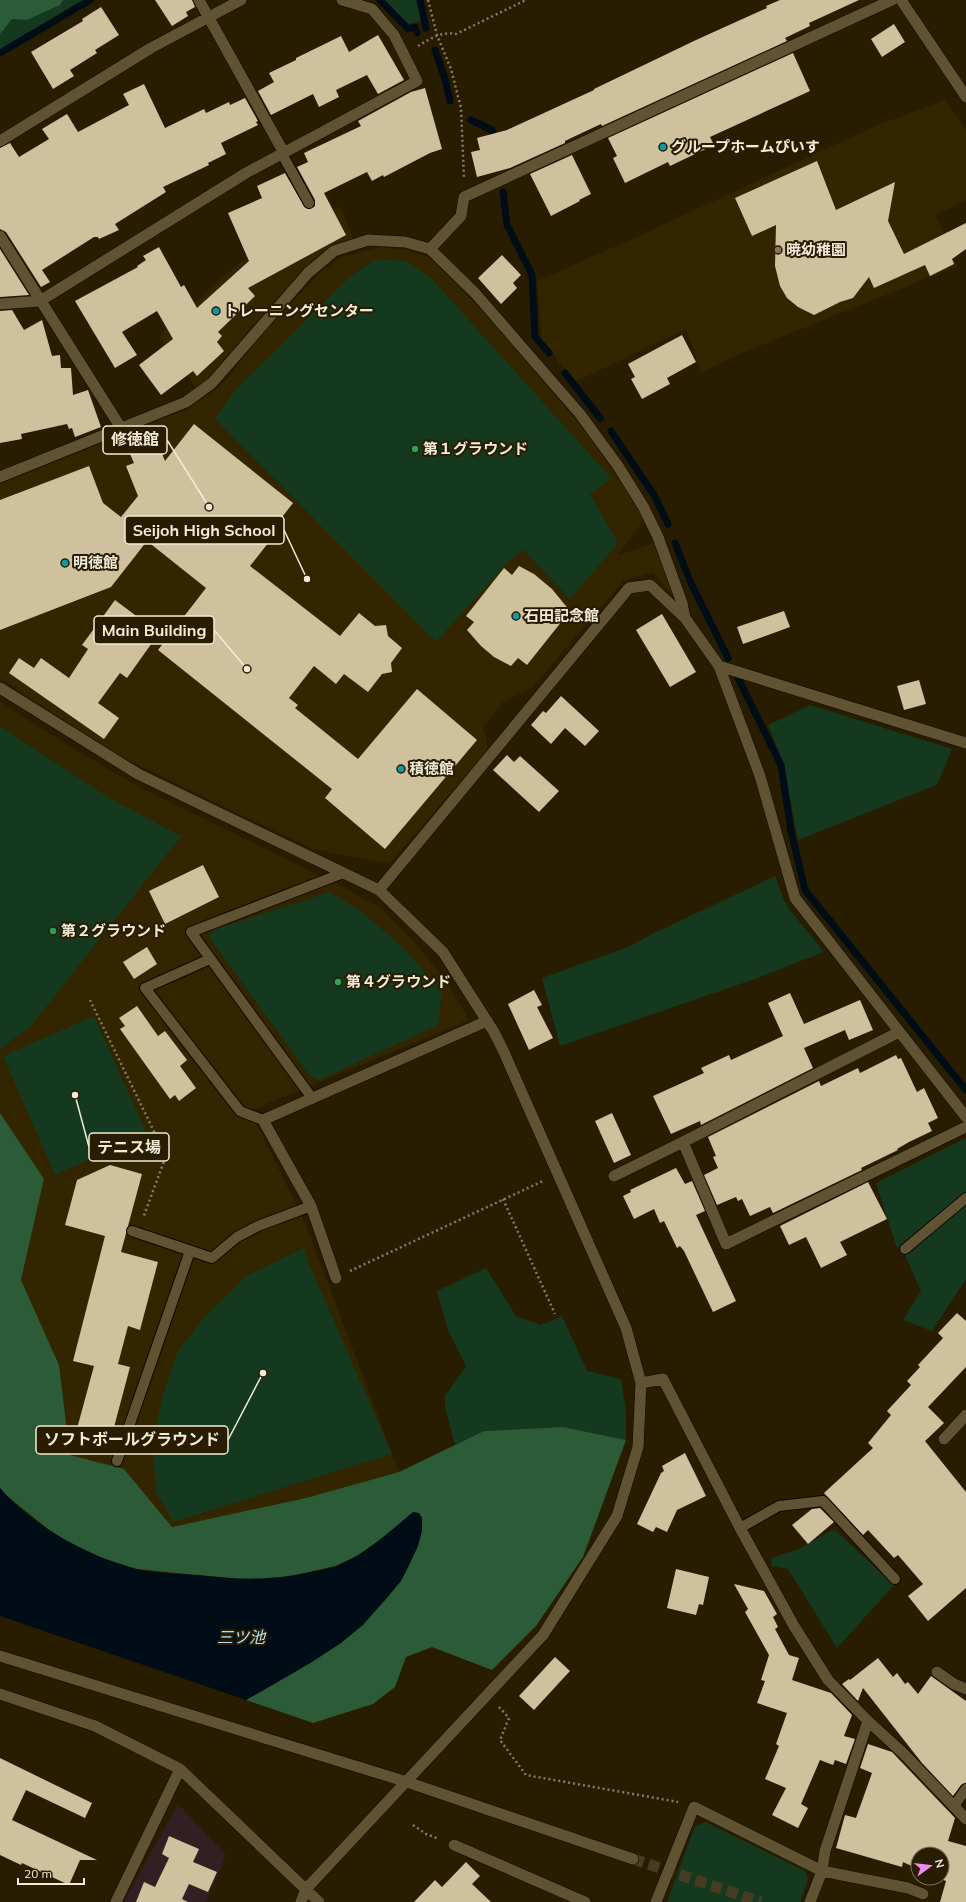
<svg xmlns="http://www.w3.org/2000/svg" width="966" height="1902" font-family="Mulish,'Noto Sans JP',sans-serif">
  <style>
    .industrial { fill: #321f24 }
    .built { fill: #332500 }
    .green { fill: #14391e }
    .forest { fill: #2b5b37 }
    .water { fill: #000d16 }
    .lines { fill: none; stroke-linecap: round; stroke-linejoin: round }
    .stream { stroke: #000d16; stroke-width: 7 }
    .building { fill: #cfc19e }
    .tertiary-tunnel { stroke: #463c21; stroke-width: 11; stroke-dasharray: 11 5.5; stroke-linecap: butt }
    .service-casing { stroke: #0f0700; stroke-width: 12 }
    .minor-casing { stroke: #0f0700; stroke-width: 12 }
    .tertiary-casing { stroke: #0f0700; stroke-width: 12 }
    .path { stroke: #857c64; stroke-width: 2.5; stroke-dasharray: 2 3; stroke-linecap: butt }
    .service { stroke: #605334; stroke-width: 10 }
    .minor { stroke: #605334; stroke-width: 11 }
    .tertiary { stroke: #605334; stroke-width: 11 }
    .culture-dot { fill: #0f9aa8; stroke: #281d00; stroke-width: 1.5 }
    .education-dot { fill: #8d6e63; stroke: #281d00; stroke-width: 1.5 }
    .leisure-dot { fill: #2e9e5b; stroke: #281d00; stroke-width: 1.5 }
    .labels { text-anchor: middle; stroke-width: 4; stroke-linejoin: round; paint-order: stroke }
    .poi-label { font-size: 15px; font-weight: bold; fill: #f3ebda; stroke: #281d00; text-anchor: start }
    .water-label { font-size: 16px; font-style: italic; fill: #afe0fe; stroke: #281d00 }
    .leader { fill: none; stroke: #f3ebda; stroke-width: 1.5 }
    .callout-dot { fill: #f3ebda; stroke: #281d00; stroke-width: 1.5 }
    .callout { fill: #281d00; stroke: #f3ebda; stroke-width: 1.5 }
    .callout-label { font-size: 16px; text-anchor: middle; font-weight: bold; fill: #f3ebda }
  </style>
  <rect width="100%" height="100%" fill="#281d00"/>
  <path class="industrial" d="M178,1804L226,1855L206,1902H124Z"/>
  <path class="built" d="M945,100L966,130V200L936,215L957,266L730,358L701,373L686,329L575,382L542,342L537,281L641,235L875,126Z
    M341,206L353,240L333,245L315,258L268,308L205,382L195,387L159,336L239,263Z
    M378,247L405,250L428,257L438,265L485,314L551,390L590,437L640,510L643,521L618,555L655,543L680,605L653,572L624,580L532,688L503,702L483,727L487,741V751L389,864L312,849L117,755L0,678V484L188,409L213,392L227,379L264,331L322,271L342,257Z
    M0,702L74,749L147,791L337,884L382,909L415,943L446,980L469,1020L250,1111L304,1220L399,1472L306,1498L172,1528L124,1469L70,1455L59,1365L21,1280L44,1179L0,1113Z"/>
  <path class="green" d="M0,0H87L0,51Z
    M383,0H417L421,21L409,24Z
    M376,259L407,261L432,279L611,478L590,494L618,543L570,599L523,550L509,561L436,642L215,419L236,389L352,275Z
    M810,705L952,749L937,785L798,840L783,762L768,725Z
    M0,726L111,799L181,836L31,1026L0,1049Z
    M775,876L786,905L824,952L755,979L560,1046L542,978L628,947L654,933Z
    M330,892L362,912L407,951L442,993L438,1025L319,1080L310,1076L209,937L213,930Z
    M94,1016L147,1134L55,1175L3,1056Z
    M966,1138V1192L897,1248L876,1183Z
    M966,1204V1279L932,1331L903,1320L921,1291L905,1255Z
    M304,1248L307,1259L392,1454L173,1522L156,1492L152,1445L163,1394L178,1351L207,1314L246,1276Z
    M486,1268L516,1316L541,1325L562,1316L587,1371L621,1379L626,1411V1440L563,1427L484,1431L455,1445L445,1407V1396L466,1366L448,1330L437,1291Z
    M834,1529L894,1585L837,1648L788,1569L772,1566L771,1558L799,1549Z
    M706,1822L805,1871L808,1879L800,1902H667L695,1826Z"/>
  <path class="forest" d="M0,0H63L60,5L27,20L12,19L0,34Z
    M0,1113L44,1179L21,1280L59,1365L70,1455L124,1469L172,1527L306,1498L399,1472L484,1431L563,1427L626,1440L583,1557L536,1626L492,1670L432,1647L406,1657L395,1687L373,1704L313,1723L246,1700C305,1666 360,1638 400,1581C408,1571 412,1557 418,1546L385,1536L357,1556L335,1566L284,1578L247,1580L137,1569L102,1558L58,1537L8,1497L0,1488Z"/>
  <path class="water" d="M0,1488C33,1526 87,1556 136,1569C158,1574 186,1574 208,1576C246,1580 273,1580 310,1572C319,1570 328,1569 337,1566C366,1554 389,1532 413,1512L419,1513L422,1518V1531L418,1546L401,1581L363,1625L341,1643L312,1662L246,1700L0,1616Z"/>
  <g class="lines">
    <path class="stream" d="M380,0L408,29L415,27L417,33
      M420,0L426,28
      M435,50L445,79L450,101
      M0,53L90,0
      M471,120L492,130L495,142
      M503,192L507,225L532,275L535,337L549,353
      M565,373L600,418
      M611,431L654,495L668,524
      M675,543L690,581L728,658
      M738,678L781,765L791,831L805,890L966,1090"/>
  </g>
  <path class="building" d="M155,0H192L195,7L186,12L188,16L172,26Z
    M780,0H859L809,23L810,26L785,38L787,41L602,126L601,124L569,139L565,141V143L510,168L477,177L471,152L480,150L477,138L507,130L594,90V89L696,40L767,8L766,6Z
    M101,7L119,35L95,50L97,53L70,70L74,76L53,89L31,52L83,21L82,19Z
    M894,24L905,42L882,57L871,39Z
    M378,35L404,80L378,94L367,75L336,90L339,97L319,107L313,94L271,115L258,91L274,82L269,73L296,60V58L341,36L349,52Z
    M793,53L810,91L710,137L714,145L670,166L668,162L625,183L613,158L617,156L608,138Z
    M144,84L165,128L204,109L206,113L229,102L230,105L245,98L258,121L256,122L258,125L221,143L226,154L208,163L209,165L163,187L166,192L115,224L119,230L99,239L98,237H94L42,270L50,282L41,287L6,232L0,229V148L10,143L19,157L49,139L42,129L67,114L78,132L129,105L123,94Z
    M425,88L442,149L430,153L384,177L383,175L372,181L367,172L324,193L346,235L248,288L255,296L218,332L222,336L217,342L224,351L197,376L193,371L161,395L139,365L173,339L157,311L122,332L137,355L115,368L75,301L138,267L137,266L146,260L143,256L159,247L181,287L184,285L197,308L249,261L228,213L262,198L257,186L285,173L304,206L308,209L312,208L315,206V200L297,167L308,162L304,153L361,126L358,121L411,92Z
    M572,155L591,194L579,200L580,201L551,216L530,174Z
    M817,161L836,210L895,182L888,221L904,254L966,223V249L952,259L954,264L930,276L925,265L874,288L869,277L853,298L840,302L814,315L798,307L787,298L780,286L775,266L776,225L752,236L735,198Z
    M0,249L29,295L0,297Z
    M502,255L521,275L513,283L517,288L501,304L478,278Z
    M12,310L24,330L42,320L52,356L60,355L61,368H71L73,395L88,390L101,427L75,437L72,428L69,429L67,424L21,434L22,439L0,443V311Z
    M682,335L696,362L667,378L670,384L642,399L631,379L635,377L628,364Z
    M194,424L293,503L272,530L276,533L250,566L340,636L359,613L375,626L386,625L388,636L402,648L391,663L392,672L382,674L368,692L344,674L336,684L314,666L289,698L298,705L295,708L358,759L417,689L477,740L385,849L325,798L332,789L158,650L206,588L147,541L111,587L0,630V500L89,466L103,503L121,517L138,496L126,466L134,463L127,447L155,436L165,461Z
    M519,566L534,574L552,589L570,611L527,665L518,658L511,666L494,657L481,646L467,630L474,622L466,616L504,568L512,575Z
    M115,600L159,633L127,678L120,673L98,703L119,718L104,739L9,673L19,658L34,668L41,658L69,678L88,649L82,645Z
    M784,611L790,627L743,644L737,627Z
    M662,614L696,672L670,687L636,630Z
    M919,680L926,704L904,710L897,686Z
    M561,696L599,731L585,746L565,728L551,744L531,725L543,711L546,713Z
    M507,755L514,762L520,756L559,791L539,812L493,770Z
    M203,865L219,897L165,924L149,891Z
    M147,947L157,964L134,979L123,962Z
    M534,990L542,1005L537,1007L553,1038L529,1050L508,1004Z
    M790,993L804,1024L860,1000L873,1030L849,1040L845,1030L804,1048L813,1068L701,1125L700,1121L671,1134L653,1096L704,1073L701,1068L729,1055L731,1060L783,1036L768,1003Z
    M137,1006L158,1036L165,1031L187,1060L180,1066L196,1088L179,1101L175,1095L170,1099L120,1029L125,1026L119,1018Z
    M896,1055L898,1059L901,1058L917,1092L924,1088L938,1118L928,1123L932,1131L909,1142L897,1149L898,1150L861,1168L862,1170L773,1213L770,1207L750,1216L742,1199L738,1201L736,1197L717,1205L704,1175L718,1168L713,1157L716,1156L708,1137L819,1081L821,1086L858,1068L860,1073Z
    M612,1113L631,1155L614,1163L595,1121Z
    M110,1165L142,1174L121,1252L158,1262L140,1330L128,1326L118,1364L130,1367L109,1446L75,1436L94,1366L73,1361L105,1236L65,1225L77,1180Z
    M676,1168L685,1184L692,1181L705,1211L696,1215L736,1301L713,1312L684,1251L680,1246L677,1248L664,1221L660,1223L654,1209L634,1219L623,1196L631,1192L630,1190Z
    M868,1182L887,1219L840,1242L847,1255L821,1268L806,1237L789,1245L780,1226Z
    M957,1313L966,1321V1367L928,1407L944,1423L925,1441L966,1492V1588L928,1621L908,1596L923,1584L898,1555L894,1558L868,1530L863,1535L824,1493L873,1448L868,1443L891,1415L887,1411L911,1385L907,1381L920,1367L918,1365L943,1338L938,1333Z
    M685,1453L706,1496L677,1510L667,1532L656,1527L653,1532L637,1524L661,1473L664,1471L662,1466Z
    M820,1508L834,1522L808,1544L792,1525L812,1509Z
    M676,1569L709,1577L703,1605L699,1604L696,1615L667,1608Z
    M734,1584L764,1591L777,1614L773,1617L778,1627L775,1629L789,1655L799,1658L792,1680L831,1693L852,1715L844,1736L855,1739L846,1764L835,1760L833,1765L820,1760L801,1804L808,1808L798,1828L772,1815L786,1788L765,1779L779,1746L776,1744L787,1713L757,1703L765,1681L761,1680L769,1655L745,1612L748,1609Z
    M555,1657L570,1671L534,1710L519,1696Z
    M878,1658L893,1677L897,1673L905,1684L908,1682L918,1694L931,1676L966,1701V1783L961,1785L953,1796L922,1763L863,1688L858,1701L842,1684L849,1679L850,1680Z
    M868,1744L892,1752L955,1818L948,1841L966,1846V1902H940L946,1881L939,1878H942V1854H918V1869L903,1862L902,1867L836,1848L845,1815L856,1818L872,1773L860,1768Z
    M0,1758L92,1803L85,1818L26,1790L12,1820L97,1860H80L69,1885L22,1863L21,1865L0,1855Z
    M169,1836L199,1849L193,1862L217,1872L208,1892L189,1884L182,1899L188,1902H136L144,1882L155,1887L169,1858L162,1854Z
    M466,1862L480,1876L472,1884L491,1902H414L435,1880L442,1887Z"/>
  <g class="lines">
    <path class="tertiary-tunnel" d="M633,1859L761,1902"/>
    <defs>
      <path id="service" d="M282,154L309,203
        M210,959L145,988L240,1111L263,1120
        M312,1098L191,932L343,873
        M132,1231L212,1258L237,1237L258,1226L311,1206
        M905,1249L966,1198
        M117,1461L190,1251
        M740,1528L779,1506L823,1501L895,1579
        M954,1806L966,1789"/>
      <path id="minor" d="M199,0L284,153
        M901,0L966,97
        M0,141L151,48L241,0
        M0,236L121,428
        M430,249L461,216L464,197L892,0
        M0,304L40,301L246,173L417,81L394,35L372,9L342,0
        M0,477L186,402L212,383L308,273L334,251L368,240L405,242L430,249L475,293L580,414L618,466L644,508L658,537L682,603L685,618
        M719,666L966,743
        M0,688L138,774L379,890L443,952L494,1032L503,1050L626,1328L641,1383L638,1447L617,1516L543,1635L306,1889L301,1902
        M379,890L629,588L650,585L685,618L719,666L760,776L795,898L966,1117
        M899,1032L683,1142L726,1244L966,1127
        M614,1176L683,1142
        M336,1278L311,1206L263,1120L487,1021
        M641,1383L663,1379L740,1528L794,1626L828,1680L868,1721L904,1754L966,1819
        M944,1439L966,1415
        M937,1672L954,1684L966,1689
        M0,1694L95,1726L180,1769L319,1902
        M454,1845L585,1902
        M116,1902L180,1769
        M656,1902L694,1807L822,1871L825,1851L868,1721
        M810,1902L822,1871L908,1888L923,1894"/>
      <path id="tertiary" d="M0,1656L407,1782L633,1859"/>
    </defs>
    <use href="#service" class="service-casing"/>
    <use href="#minor" class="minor-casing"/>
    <use href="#tertiary" class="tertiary-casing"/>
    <path class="path" d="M428,0L437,35L451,69L461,108L464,178
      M418,46C430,39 441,31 456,34L526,0
      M90,1000L166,1156L143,1218
      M503,1199L555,1314
      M350,1271L543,1181
      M499,1707L509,1718L500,1740L526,1775L678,1802
      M413,1825L426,1834L439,1839"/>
    <use href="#service" class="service"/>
    <use href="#minor" class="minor"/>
    <use href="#tertiary" class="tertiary"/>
  </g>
  <g class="culture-dot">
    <circle cx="663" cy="147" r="4"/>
    <circle cx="216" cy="311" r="4"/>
    <circle cx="65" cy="563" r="4"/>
    <circle cx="516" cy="616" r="4"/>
    <circle cx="401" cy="769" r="4"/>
  </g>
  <circle class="education-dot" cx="778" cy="250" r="4"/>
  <g class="leisure-dot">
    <circle cx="415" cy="449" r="4"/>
    <circle cx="53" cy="931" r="4"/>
    <circle cx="338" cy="982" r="4"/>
  </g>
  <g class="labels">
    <g class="poi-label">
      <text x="671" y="152">グループホームぴいす</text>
      <text x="786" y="255">暁幼稚園</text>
      <text x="224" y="316">トレーニングセンター</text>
      <text x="423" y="454">第１グラウンド</text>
      <text x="73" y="568">明徳館</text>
      <text x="524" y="621">石田記念館</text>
      <text x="409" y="774">積徳館</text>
      <text x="61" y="936">第２グラウンド</text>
      <text x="346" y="987">第４グラウンド</text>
    </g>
    <g class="water-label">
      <text x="241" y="1643">三ツ池</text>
    </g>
  </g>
  <path class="leader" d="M209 507L167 440M307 579L284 530M247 669L214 630M75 1095L89 1147M263 1373L228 1440"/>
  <g class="callout-dot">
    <circle cx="209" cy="507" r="4"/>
    <circle cx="307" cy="579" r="4"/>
    <circle cx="247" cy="669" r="4"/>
    <circle cx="75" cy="1095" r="4"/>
    <circle cx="263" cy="1373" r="4"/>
  </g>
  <g class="callout">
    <rect x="103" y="426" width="64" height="28" rx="4"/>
    <rect x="125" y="516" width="159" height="28" rx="4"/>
    <rect x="94" y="616" width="120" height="28" rx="4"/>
    <rect x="89" y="1133" width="80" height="28" rx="4"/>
    <rect x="36" y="1426" width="192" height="28" rx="4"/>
  </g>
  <g class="callout-label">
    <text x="135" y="445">修徳館</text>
    <text x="204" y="536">Seijoh High School</text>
    <text x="154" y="636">Main Building</text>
    <text x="129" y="1153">テニス場</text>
    <text x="132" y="1445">ソフトボールグラウンド</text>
  </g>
  <g transform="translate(930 1866) rotate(75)"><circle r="19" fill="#281d00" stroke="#796f57"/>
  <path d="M0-3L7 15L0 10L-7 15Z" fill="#f08bf5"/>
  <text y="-6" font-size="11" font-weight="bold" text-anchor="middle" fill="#f3ebda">N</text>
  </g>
  <path d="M18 1878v6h66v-6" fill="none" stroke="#f3ebda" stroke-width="2"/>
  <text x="24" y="1878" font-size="12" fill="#f3ebda" stroke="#281d00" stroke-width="3" paint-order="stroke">20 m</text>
</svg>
